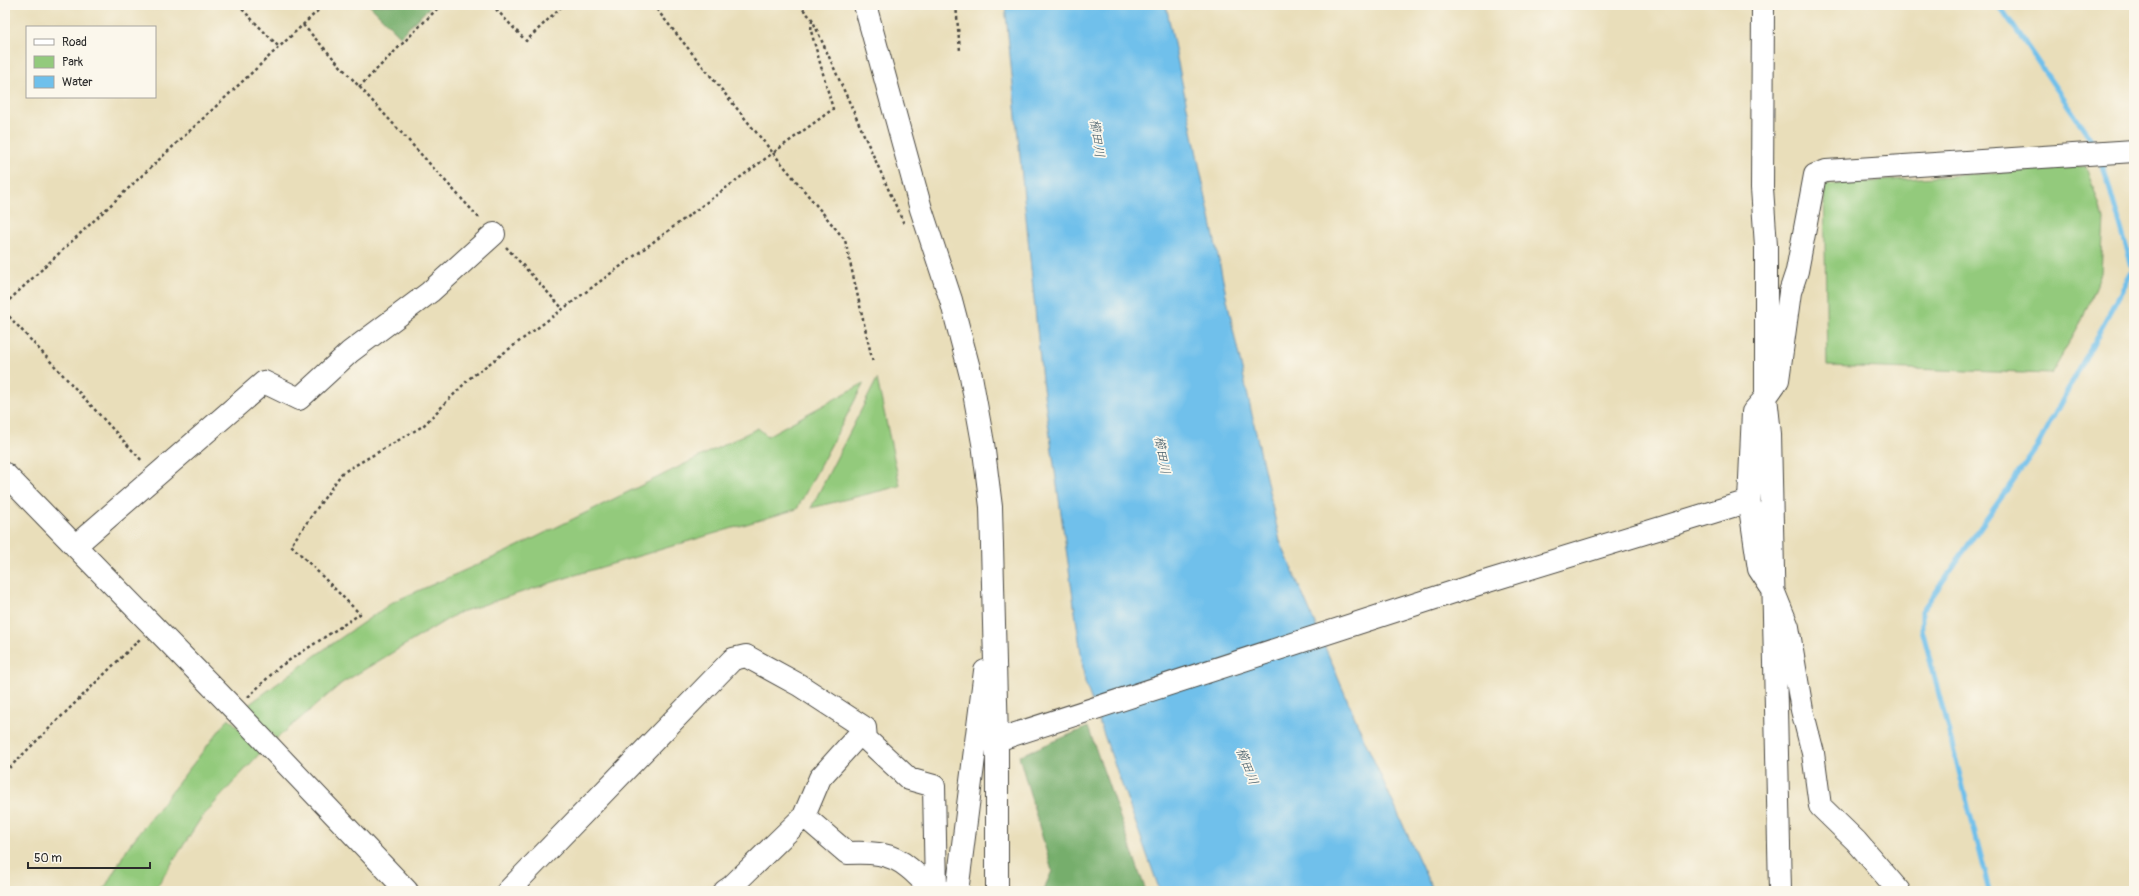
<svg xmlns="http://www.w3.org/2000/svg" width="2139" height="896" font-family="Pangolin,'Klee One',sans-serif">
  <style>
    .green { fill: #93ca7c; stroke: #5f7a54 }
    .forest { fill: #76ae6c; stroke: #506c4c }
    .water { fill: #6fc0eb; stroke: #4d768b }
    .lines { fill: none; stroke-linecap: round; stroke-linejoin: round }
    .stream { stroke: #6fc0eb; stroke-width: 5 }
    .minor-casing { stroke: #484640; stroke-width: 24 }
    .path { stroke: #484640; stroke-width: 2.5; stroke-dasharray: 3 3; stroke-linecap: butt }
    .minor { stroke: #fff; stroke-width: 22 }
    .labels { text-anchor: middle; stroke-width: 3.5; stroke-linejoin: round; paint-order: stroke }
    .water-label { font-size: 13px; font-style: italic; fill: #3f5865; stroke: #fbf7ec }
  </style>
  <rect width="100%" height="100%" fill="#fbf7ec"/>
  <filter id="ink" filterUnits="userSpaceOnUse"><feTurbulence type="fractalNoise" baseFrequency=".025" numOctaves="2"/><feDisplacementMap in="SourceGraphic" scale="8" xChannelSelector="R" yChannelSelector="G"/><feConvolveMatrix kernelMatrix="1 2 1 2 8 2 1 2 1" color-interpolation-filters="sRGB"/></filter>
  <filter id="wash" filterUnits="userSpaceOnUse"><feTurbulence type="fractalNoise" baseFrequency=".012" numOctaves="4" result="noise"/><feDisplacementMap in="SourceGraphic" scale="16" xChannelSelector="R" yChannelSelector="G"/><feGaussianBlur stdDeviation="0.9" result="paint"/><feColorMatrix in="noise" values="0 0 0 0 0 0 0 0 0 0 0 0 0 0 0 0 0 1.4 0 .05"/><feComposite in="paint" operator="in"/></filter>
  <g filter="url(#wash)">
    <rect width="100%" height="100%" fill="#e9deba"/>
    <path class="green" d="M2086,166L2104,219L2101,273L2082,320L2051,374L1827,366L1824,185Z
      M877,379L900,486L811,508Z
      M864,383L797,509L575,575L458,613L342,683L276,739L247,706L316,655L393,602L506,552L758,428L767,436Z
      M229,718L261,752L201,818L154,891H103L128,847Z"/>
    <path class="forest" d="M369,5H432L400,36Z
      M1088,727L1146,891H1043L1052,871L1019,756Z"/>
    <path class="water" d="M1005,5H1166L1235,338L1280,541L1361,732L1433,891H1160L1085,682L1042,380Z"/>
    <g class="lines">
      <path class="stream" d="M1999,5L2097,148
        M1990,891L1922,629V611L2038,445L2133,270L2101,159"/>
    </g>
  </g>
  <g filter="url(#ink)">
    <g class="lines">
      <defs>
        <path id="minor" d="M865,5L921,209L951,300L971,376L983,443L991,507L997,740V891
          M1763,5L1762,188L1766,246V397L1770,434L1780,891
          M5,474L235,710L407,891
          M75,546L264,382L299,399L350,352L430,292L494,234
          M865,728L866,739L909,779L934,786L936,891
          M997,740L1478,584L1749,501
          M804,816L820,778L865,728
          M508,891L733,659L746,656L799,685L865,728
          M725,891L731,887L804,816L847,853C869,852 891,852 909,868C918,875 925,884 934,891
          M954,891L958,884L985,671
          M1899,891L1856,841L1820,806L1813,753L1802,710L1788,627L1773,590L1759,569L1749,501L1753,412L1766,397L1778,380L1790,292L1797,271L1815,175L1826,171L2134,151"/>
      </defs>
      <use href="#minor" class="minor-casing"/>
      <path class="path" d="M238,5L279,47
        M492,5L526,41L563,5
        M653,5L773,153L833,109L811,31L812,19
        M799,5L812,19L904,224
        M956,5L960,51
        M303,25L481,220
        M359,87L441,5
        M506,247L563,309
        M5,304L324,5
        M5,312L143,462
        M248,697L279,667L360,614L291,545L342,473L423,426L470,378L773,153L845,240L873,363
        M5,772L140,639"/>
      <use href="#minor" class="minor"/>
    </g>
  </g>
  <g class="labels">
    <g class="water-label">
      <text transform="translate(1098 138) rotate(82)" y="5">櫛田川</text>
      <text transform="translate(1163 455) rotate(80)" y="5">櫛田川</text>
      <text transform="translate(1248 766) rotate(69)" y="5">櫛田川</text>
    </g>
  </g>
  <rect width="2139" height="896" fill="none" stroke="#fbf7ec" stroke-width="20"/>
  <rect x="26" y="26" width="130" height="72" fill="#fbf7ec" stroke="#a8a59f"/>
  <rect x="34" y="39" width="20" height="6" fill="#ffffff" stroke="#a8a59f"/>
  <text x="62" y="46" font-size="12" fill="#2b2b2b">Road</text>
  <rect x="34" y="56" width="20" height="12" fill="#93ca7c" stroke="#a8a59f"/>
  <text x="62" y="66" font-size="12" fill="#2b2b2b">Park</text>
  <rect x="34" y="76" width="20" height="12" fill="#6fc0eb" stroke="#a8a59f"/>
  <text x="62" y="86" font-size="12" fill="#2b2b2b">Water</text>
  <path d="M28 862v6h122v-6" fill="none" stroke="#2b2b2b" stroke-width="2"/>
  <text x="34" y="862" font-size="12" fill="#2b2b2b" stroke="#fbf7ec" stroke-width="3" paint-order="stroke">50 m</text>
</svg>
